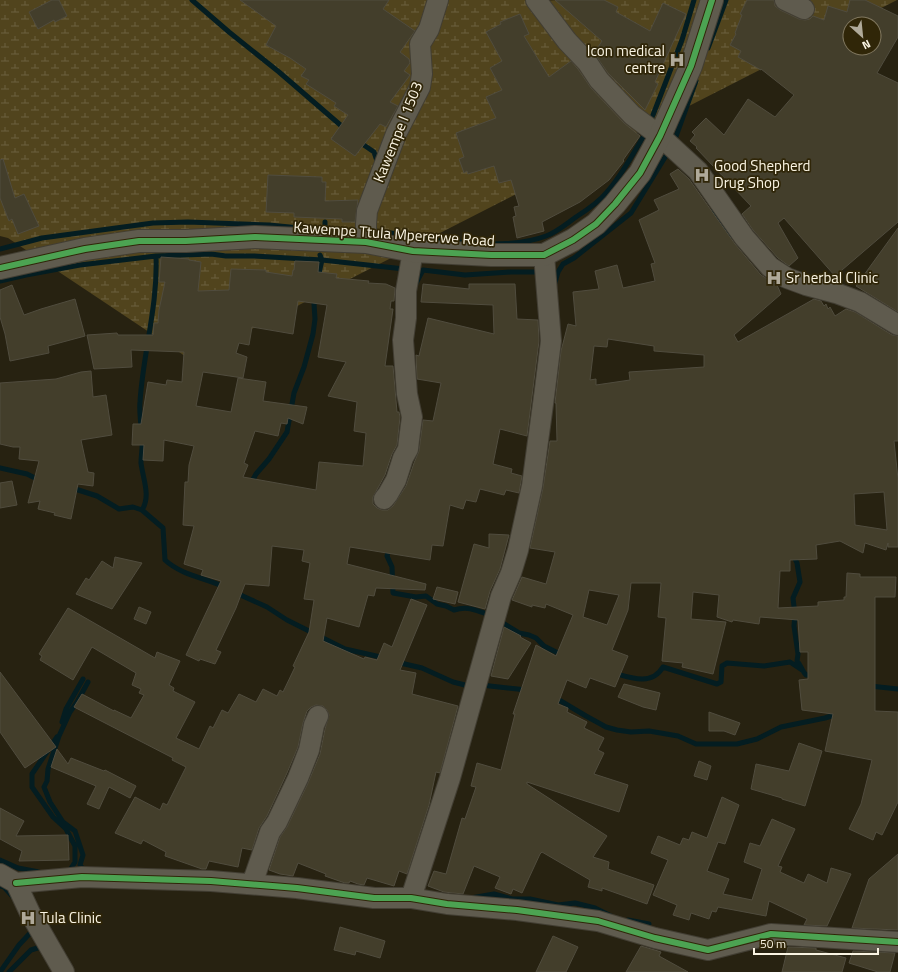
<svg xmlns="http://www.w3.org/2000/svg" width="898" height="972" font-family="'Titillium Web',sans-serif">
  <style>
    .wetland { fill: url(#wetland-marsh) }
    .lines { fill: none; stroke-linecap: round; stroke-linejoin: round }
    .stream { stroke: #041d21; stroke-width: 5 }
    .building { fill: #433e2b; stroke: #504c3e; fill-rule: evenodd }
    .minor-casing { stroke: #423e33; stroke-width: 22 }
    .tertiary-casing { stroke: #423e33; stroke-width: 24 }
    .minor { stroke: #5f5b4e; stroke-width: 20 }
    .tertiary { stroke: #5f5b4e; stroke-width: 22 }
    .cycleway-casing { stroke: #302608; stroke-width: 8 }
    .cycleway { stroke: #4ca352; stroke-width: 6 }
    .labels { text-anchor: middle; stroke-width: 3.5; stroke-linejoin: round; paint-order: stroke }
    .poi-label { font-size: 15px; fill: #faf4e3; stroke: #302608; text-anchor: start }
    .street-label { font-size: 15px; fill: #faf4e3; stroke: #302608 }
  </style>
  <defs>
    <pattern id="wetland-marsh" width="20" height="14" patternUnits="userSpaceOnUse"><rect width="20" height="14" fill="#51441d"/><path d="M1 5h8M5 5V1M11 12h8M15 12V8" fill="none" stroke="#6b603e"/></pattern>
  </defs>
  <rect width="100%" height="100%" fill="#272211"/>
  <path class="wetland" d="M0,0H538L543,1L559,0H897L191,360L8,238L0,236Z"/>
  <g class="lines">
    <path class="stream" d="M192,0L229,32L279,72L345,129
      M708,48L726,0
      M647,118L651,119L653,115L682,40L694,0
      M358,141L374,152L378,164
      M674,142L696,81
      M714,210L718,218L732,236
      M325,222V230
      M374,227V231C424,236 499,254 546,236C557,232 566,224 576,217C587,210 599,202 607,192C623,174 634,151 647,131
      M0,249L42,238L153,223L188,222L269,225L310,229
      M423,270L465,275L511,272H540L545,294L547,317L537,433L531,483L526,497L516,545L507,575L497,599L492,615C477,612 470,605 454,610L446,606L437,604L426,596L416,597L393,593L392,567L387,556L394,526L399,521L400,509L399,502V478L401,469L414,441L415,417L411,400L409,377L408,334L415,285Z
      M318,278L322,260L320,255
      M0,281L26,275L80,265L156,256L211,254L226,256H254L322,260L404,269V271
      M554,286L558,272L563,264L574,258L631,213L667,154L670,156
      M141,430C141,421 139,411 140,402C143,353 158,306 156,256
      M0,468L27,474L41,481
      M250,485L256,474L269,459L287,432L294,393L304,367L313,334L315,319L314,304L317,297
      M72,488L97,496L119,509L133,507L142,510L163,528L165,560C181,575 205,578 225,587
      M142,510C151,496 143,479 141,463C141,455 143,447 142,438
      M793,555L797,563L800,582L793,598L795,615L794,626L798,654L797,661C801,665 802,671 806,675H813
      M236,593L267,607L287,620L345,649L385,658
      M498,620L519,633L529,635L536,638L544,646L562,655
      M340,656L343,650L345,649
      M396,662L422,668L453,682L465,685L469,690
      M614,673C631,678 652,686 663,667L717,684L721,682L722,666L727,663L764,666L790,662L802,670
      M481,685L527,690
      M870,686L898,689
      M554,697L586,716L606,727L617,730L631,732L649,731L678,736L696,744H737L757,739L781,727L825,718L838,714
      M62,722L66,709L83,679
      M57,737L32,774V787L53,817L66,829L75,846V862L70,870H73
      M0,860L18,868L39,872
      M85,871L80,865L83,855L75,831L63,822L50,802L44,787L47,781L48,769L59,736L70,712L77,702L88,682
      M0,886L4,887L14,898
      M471,898L494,894L512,899H530L558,905L575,903L595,908L611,916
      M628,920L649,924
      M0,972L19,945L33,930
      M9,972L31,950L44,946"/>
  </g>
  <path class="building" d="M52,0H59L67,16L55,22L54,20L38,29L29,12Z
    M240,0H389L383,9L415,31L400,52L409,59L410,63L404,71L410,75L390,102L398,106L386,127L380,124L355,156L331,139L348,115L334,106L336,103L306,84L309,80L301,76L306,69L290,58L266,45L276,26Z
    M555,0H604L618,7L616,12L650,31L663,3L686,14L655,82L658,84L645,110L608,73L594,53L602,41Z
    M747,0H774L775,6L780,10L799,19L805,20L810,19L813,16L824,20L828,6L847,12L850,0H865L898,16V37L877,73L898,83V222L835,276L784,218L778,223L798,258L789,266L778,258L753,230L742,214L751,206L696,148L697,147L690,141L695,135L692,132L706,118L724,135L748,99L775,117L794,95L761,69V70L738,57L741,51L730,45L736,34L735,33L742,15L740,14ZM850,24H874V48H850Z
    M520,14L529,34L524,36L549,77L571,61L578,69L591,88L624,123L640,136L623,160L624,161L609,180L580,202L542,222L544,231L517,238L513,217L516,216L514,207L519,206L511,180L499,183L494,166L468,174L467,171L464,173L459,159L464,157L456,133L496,118L486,97L502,90L490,68L502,61L486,32L501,24L500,22Z
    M3,159L15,198L24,194L39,226L18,234L12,219L9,221L0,198V160Z
    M678,169L689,179L735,244L761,275L777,285L781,294L734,335L738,342L814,299L821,301L824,306L826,304L828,309L830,307L835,316L846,309L855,312L892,335L898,336V441H894L898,479V547H888V543L886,550L865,543L863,553L840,541L816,545L817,559L790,560V571H780L778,608L818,606V602L844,600V597H846L847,573L860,574V577H896L895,597H875V711L898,712V802L882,835L876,832L873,840L849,829L861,804L872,760L825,751L833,714L802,710L799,680L808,679V652H800L798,620L760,617L759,624L733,620L732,622L717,617L719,595L693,592L691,619L726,622L713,674L682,667L683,663L662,661L666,618L658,617L661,583H631L628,610L612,650L628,656L615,687L590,678L586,688L567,680L558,704L568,708L567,712L587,722L584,728L604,738L598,750L604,753L594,774L628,785L619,812L527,782V784L607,836L593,857L609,862L608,869L654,885L647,904L602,888V891L588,887L590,880L542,852L540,854L522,893L513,889L511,894L495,888L500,877L474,866L463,894L444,892L428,886L434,871L446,874L462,818L465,819L476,787L471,786L477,763L501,770L515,714H513L536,645L556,656L573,615L546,604L545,608L532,605V607L512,600L522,577L546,584L555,552L530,548L543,488L550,441H557L556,403H555L561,351L568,324L576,326L573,292L599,289L595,271L617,265L623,288L655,281L651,264L655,263L639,220L659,210L654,200L679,189L670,174ZM608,339L654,346V351L704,355V367L629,372L630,380L596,385V379L590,380L594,346L607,347ZM884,492L887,530L855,525L854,494ZM589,590L619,595L607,625L583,617Z
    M268,175L322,177V182H326L325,201L358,200L355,222H342V219L294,217V213L266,212Z
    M898,228V312L856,286Z
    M161,257L189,259V260L201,262L198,291L229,290L231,269L266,270V272L292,276L293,270H294L295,261L319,262L318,272L337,274L336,278L369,281L368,283L386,284L395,288L394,301H391L390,309H393L385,366H393L397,412H399L400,417L397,445L392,454L385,475L373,497V504L377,508L382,510H388L393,506L406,486L414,463L419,451L423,420L433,421L441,383L417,379L416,355L419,356L428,318L494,334L493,305L421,302L423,284L469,289V284H515L517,319L538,320L539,341L527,436L500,429L493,464L512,469L511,473L522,476L519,493L506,490L504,495L480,489L476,502L466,500L463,509L450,505L443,546L432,545L430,560L350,547L347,564L426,584L425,590L376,588L374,596L368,595L359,627L327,618L323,641L364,659L365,657L377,660L384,643L392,647L411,599L427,605L400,670L416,673L412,694L458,706L440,773L436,772L429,805L407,874L399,871L394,886L367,878L364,885L358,884L350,881L349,883H345L325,876L326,874L298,863L293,876L280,874L269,870L280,837L287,827L308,783L320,754L325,729L329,715L327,710L323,706L316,705L311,707L307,711L303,723L298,747L287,773L267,816L259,828L252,850L242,848L238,867L209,861L206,869H202L165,856L166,852L143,840L141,844L115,833L135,797L160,810L163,803L167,805L186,767L172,760L173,758L74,707L82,694L114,711V710L131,718L144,695L139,693L141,689L132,685L136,673L92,647L73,680L40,660L42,656L39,654L68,608L155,658L157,652L180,661L169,685L174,688L173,691L195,702L176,738L199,749L210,726L213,728L222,710L228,713L239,694L256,702L263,689L277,696L280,690L283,692L295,667L293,666L309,632L314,600L304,599L310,563L302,561L304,550L272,546L269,586L245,584L236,608L216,650L221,652L215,664L200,659L199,661L186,655L221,581L201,575L203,570L184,564L194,526L183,525L185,482H188L189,465L194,446L164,440L163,461L143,460L144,445H132L133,424H141L148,382L166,385L167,380L182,382L184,352L131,350L132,367L94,369L87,335L117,333L118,335H153L154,323H158L159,310L165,282H159ZM298,301L327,305L318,357L346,362L328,396L357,402L354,431L366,433L363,466L319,462L316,490L243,477L248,465L244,463L255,431L278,436L281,423L287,424L288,418L303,424L307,407L263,401L266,382L238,378L231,412L196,406L203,372L243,378L247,357L236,353L239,343L249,345L252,327L293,334Z
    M12,285L24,315L41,309L75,299L85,336L48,346L49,353L10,361L5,334L0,317V290Z
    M91,371L93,397L106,395L112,435L81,440L88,472L94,473L93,486L78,484L71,519L54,515L55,513L38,509L40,501L28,503L39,461L19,459L20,447H13L0,444V383L56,379L81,372Z
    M12,481L17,505L0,508V483Z
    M489,534L509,535L500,569L490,591L485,609L458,602L474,544L489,548Z
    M115,557L142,563L112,609L76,594L86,578L89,580L102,561L113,568Z
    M437,587L458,592L455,604L433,599Z
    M139,607L151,612L146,624L134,619Z
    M504,627L521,636L520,637L531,643L508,679L491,676Z
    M0,672L56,747L25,768L0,732Z
    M624,684L660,693L656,710L643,707L618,697Z
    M709,712L740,723L735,735L724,731H709Z
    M799,743L822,751L805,806L782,799V798L751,789L756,764L789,771Z
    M57,749L68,764L71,758L104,771L105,770L136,786L130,798L109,787L99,809L87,804L96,786L51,767Z
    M699,761L711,766L707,780L694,776Z
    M722,797L739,805L725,844L718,842L707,871L729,879L723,894L752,900L762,869L744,862L750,843L760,846L772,819L795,829L778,866L782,867L780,872L804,883L808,874L827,883L831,868L851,874L827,926L804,925L807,919L769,901L766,916L718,907L716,912L712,911L709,919L691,913L689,920L673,915L677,905L653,895L668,860L651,853L658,836L680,845L683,838L689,840L692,832L707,838Z
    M0,808L24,821L16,836L68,835L69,860L19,861L22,851L0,839Z
    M898,854V930L852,928L869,879Z
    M340,927L385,941L380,958L356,951L355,955L334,950Z
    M553,936L578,947L566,972H536Z
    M641,946L658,951L661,952L659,956L688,972H626Z
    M788,947L816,948V950L846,958L842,972H782Z
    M853,951L895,953L890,972H878L849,963Z"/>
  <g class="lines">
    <defs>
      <path id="minor" d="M536,0L567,41L587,62L599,80L632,115L660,136L698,171L744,237L770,267L787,278L806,285L836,293L860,302L898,325
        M785,0L804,9
        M366,242V224L367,211L396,134L420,87L422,74L420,44L429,29L438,0
        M384,499L388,494L396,480L403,458L408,449L409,440L412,417L407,394L403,340L406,318V291L413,251
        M0,874L16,883L30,913L64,972
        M16,883L82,877L211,881L297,888L374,898H411L447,904L517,910L598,921L655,938L708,950L771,934L898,942
        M252,884L270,832L277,822L298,778L309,750L314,725L318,716
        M411,898L450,778L501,596L511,573L518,550L532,486L545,389L551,341L544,255"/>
      <path id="tertiary" d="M0,268L85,249L139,241H186L255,237L366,242L413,251L491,255H544L573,240L596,224L615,204L640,173L660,136L691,66L712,0"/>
    </defs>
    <use href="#minor" class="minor-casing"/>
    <use href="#tertiary" class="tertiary-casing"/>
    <use href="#minor" class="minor"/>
    <use href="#tertiary" class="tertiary"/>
    <defs>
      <path id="cycleway" d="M0,268L85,249L139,241H186L255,237L366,242L413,251L491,255H544L573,240L596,224L615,204L640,173L660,136L691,66L712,0
        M16,883L82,877L211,881L297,888L374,898H411L447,904L517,910L598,921L655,938L708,950L771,934L898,942"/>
    </defs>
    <use href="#cycleway" class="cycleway-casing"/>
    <use href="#cycleway" class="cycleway"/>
  </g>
  <defs>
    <symbol id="hospital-bare" viewBox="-9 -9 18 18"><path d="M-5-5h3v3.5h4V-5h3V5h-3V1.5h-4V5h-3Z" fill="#b0aa9a" stroke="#302608" stroke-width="2.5" paint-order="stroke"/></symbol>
  </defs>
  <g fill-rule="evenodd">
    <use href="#hospital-bare" x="666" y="49" width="22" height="22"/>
    <use href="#hospital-bare" x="691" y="164" width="22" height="22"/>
    <use href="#hospital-bare" x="763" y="267" width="22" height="22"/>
    <use href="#hospital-bare" x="17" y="907" width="22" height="22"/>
  </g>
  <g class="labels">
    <g class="poi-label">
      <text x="665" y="56" text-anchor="end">Icon medical<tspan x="665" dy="17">centre</tspan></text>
      <text x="714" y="171">Good Shepherd<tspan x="714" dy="17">Drug Shop</tspan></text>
      <text x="786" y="283">Sr herbal Clinic</text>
      <text x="40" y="923">Tula Clinic</text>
    </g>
    <g class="street-label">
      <text transform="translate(398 132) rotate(-68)" y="5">Kawempe I 1503</text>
      <text transform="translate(394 234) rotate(4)" y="5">Kawempe Ttula Mpererwe Road</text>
    </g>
  </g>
  <g transform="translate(862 36) rotate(153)"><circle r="19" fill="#302608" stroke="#817860"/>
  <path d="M0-3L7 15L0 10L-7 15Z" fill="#b0aa9a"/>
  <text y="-6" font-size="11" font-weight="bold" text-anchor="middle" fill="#faf4e3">N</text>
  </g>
  <path d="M754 948v6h124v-6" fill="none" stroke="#faf4e3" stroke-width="2"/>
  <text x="760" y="948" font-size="12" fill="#faf4e3" stroke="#302608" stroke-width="3" paint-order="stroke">50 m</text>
</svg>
